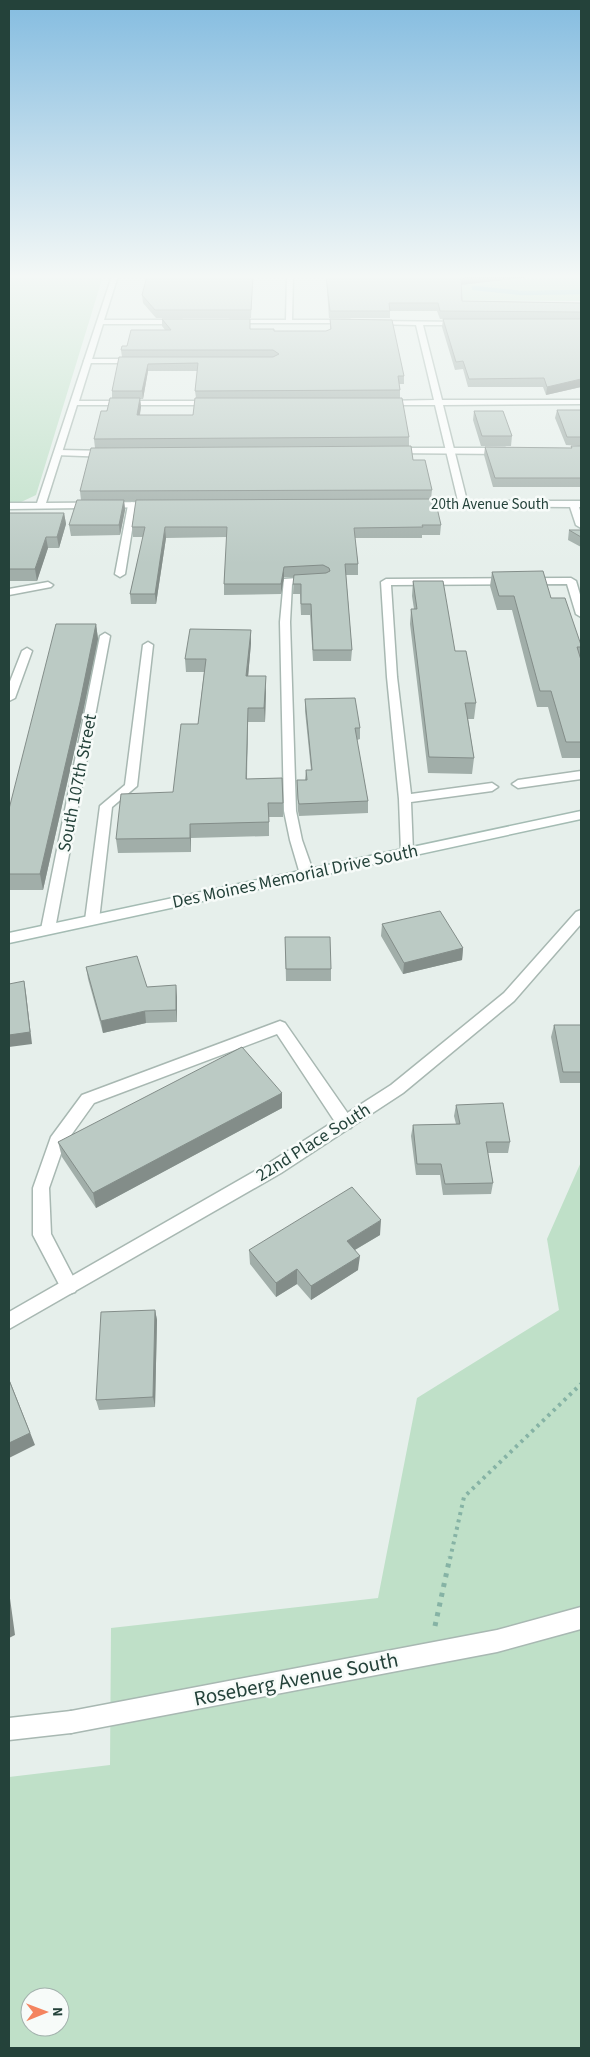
<svg xmlns="http://www.w3.org/2000/svg" width="590" height="2057" font-family="'Source Sans 3',sans-serif">
  <style>
    .green { fill: #bfe0c8; fill-rule: evenodd }
    .lines { fill: none; stroke-linecap: round; stroke-linejoin: round }
    .stream { stroke: #8ec9d4; stroke-width: 4.5 }
    .lane-casing { stroke: #a8b8b2; stroke-width: 3 }
    .street-casing { stroke: #a8b8b2; stroke-width: 3 }
    .secondary-casing { stroke: #a4bbb3; stroke-width: 3 }
    .path-far1 { stroke: #86b3a5; stroke-width: 4; stroke-dasharray: 3 4.5; stroke-linecap: butt }
    .path { stroke: #86b3a5; stroke-width: 5; stroke-dasharray: 4 6; stroke-linecap: butt }
    .lane { fill: #fff; fill-rule: evenodd }
    .street { fill: #fff; fill-rule: evenodd }
    .secondary { fill: #fff; fill-rule: evenodd }
    .wall { fill: #a1aea9; fill-rule: evenodd }
    .shaded-wall { fill: #838d89 }
    .building { fill: #bbcac4; stroke: #838d89 }
    .labels { text-anchor: middle; stroke-width: 5; stroke-linejoin: round; paint-order: stroke }
    .far-street-label { font-size: 15px; fill: #24423a; stroke: #f7fbf9 }
    .street-label { font-size: 18px; fill: #24423a; stroke: #f7fbf9 }
    .near-street-label { font-size: 21px; fill: #24423a; stroke: #f7fbf9 }
  </style>
  <rect width="100%" height="100%" fill="#e6efeb"/>
  <path class="green" d="M9,276H103L36,495L19,503H9Z
    M581,278V301L443,300L445,283L507,279Z
    M581,1162V2048H9V1777L110,1765L111,1628L378,1598L417,1398L559,1310L547,1239ZM30,1997H60V2027H30Z"/>
  <g class="lines">
    <path class="stream" d="M474,288L522,293L581,292"/>
    <defs>
      <path id="lane" d="M85,359H139L143,361L139,363H88L84,361Z
        M393,448H505L509,451L505,454L390,453V449Z
        M58,450L110,451L114,454L110,457L55,455L54,453Z
        M132,502L136,505L125,574L120,577L115,574L128,505Z
        M312,577L317,580L315,582L292,584L290,622L296,811L302,840L314,874L312,877H302L300,874L290,840L284,811L280,622L284,579Z
        M571,578L576,581L581,598V617L576,614L567,584L391,585L397,677L411,794L492,783L498,787L492,791L411,802L413,852L407,856L402,855L401,852L399,799L387,677L381,582L386,579Z
        M48,582L53,585L51,587L9,595V589Z
        M148,642L153,645L137,786L112,807L99,920L97,923H87L85,920L100,806L125,785L143,645Z
        M27,648L32,651L15,698L9,701V684L22,651Z
        M581,771V779L518,788L512,784L518,780Z
        M280,1021L285,1023L351,1118L353,1123L351,1128L345,1129L339,1128L277,1034L94,1103L64,1145L49,1188L51,1234L78,1286L75,1292L69,1294L63,1292L33,1235V1188L51,1137L82,1095Z
        M581,1607V1629L497,1652L71,1733L63,1730L60,1722L63,1714L71,1711L497,1630Z"/>
      <path id="street" d="M112,276H118L104,320H182L185,322L182,324H103L79,401H215L219,403L215,405H77L46,503L155,502L159,505L158,507L9,509V503H37Z
        M287,276H293L292,320H350L352,321V323H228V321L230,320H286Z
        M373,321L464,322V324L462,325H423L442,400H581V404L443,405L467,501H581V507H579L581,514V528L576,525L570,507L412,506V502L415,501H458L435,405H383L379,403L383,401L434,400L416,325L371,324V322Z
        M105,633L110,636L55,929L53,932H43L41,929L100,636Z
        M581,910V924L514,1001L403,1093L281,1173L9,1329V1312L269,1163L391,1085L504,993L576,912Z
        M71,1711L79,1714L82,1722L79,1730L71,1733L9,1740V1718Z"/>
      <path id="secondary" d="M581,811V819L9,943V933Z"/>
    </defs>
    <use href="#lane" class="lane-casing"/>
    <use href="#street" class="street-casing"/>
    <use href="#secondary" class="secondary-casing"/>
    <path class="path-far1" d="M450,1559L464,1497L581,1384"/>
    <path class="path" d="M435,1626L450,1557"/>
    <use href="#lane" class="lane"/>
    <use href="#street" class="street"/>
    <use href="#secondary" class="secondary"/>
  </g>
  <path class="wall" d="M253,276L251,318H156L143,303L142,295Z
    M326,276H539L461,285L462,301L581,303V387L546,395L543,387H468L463,369L455,370L442,327L443,319H510H440L437,311H390V318H329Z
    M162,319L251,329L274,331H326L330,330V319L404,376V384H399L400,390V398L409,437V446L95,448L94,439L112,398V391L122,357L121,350L127,346L165,330L162,326ZM148,371H198L195,391L196,398L193,415H140L141,407L140,399H143Z
    M557,410H581V446L566,445L555,418Z
    M474,411L512,436L511,446H481L473,420Z
    M571,446H581V487H493L484,455L485,447L571,448Z
    M413,460L432,490L431,499L441,525L440,535H422V538H355L358,564V575H346L352,650L351,661H313L310,615H301L300,594H293L294,577H284L281,594L224,595V584L227,537L166,538L156,604H131L130,594L143,537H133L132,527L136,501H124L125,510L120,535L71,536L69,525L81,500L80,491Z
    M9,513H64L66,524L59,548H48L37,581H9Z
    M569,530H581V547L568,540Z
    M492,572L551,598L581,645L580,656L581,660V758H562L548,707H537L512,610H497L490,586Z
    M413,581L455,651L476,703L474,719H468L474,758L472,774L428,773L410,624L411,609H414L412,596Z
    M96,624L98,639L82,717L43,890H9V809Z
    M251,630V643L248,676L266,689L265,722H248L247,779L283,803V817H269V836L191,838V852L118,853L116,839L173,792L198,724L204,672H186L185,659Z
    M305,699L360,728V739L357,740L368,801V813L299,816L298,811L297,780H305L306,770H311L305,711Z
    M382,924L463,948L462,960L403,974L381,936Z
    M285,937L331,969V981H286Z
    M86,967L177,997V1022L146,1023L103,1033L88,979Z
    M554,1025H581V1083H560L551,1037Z
    M282,1093V1108L96,1208L62,1157L58,1142Z
    M456,1105L510,1142L508,1153H488L493,1183L491,1194L443,1195L440,1175H416L411,1136L413,1125L456,1124L454,1116Z
    M380,1235L355,1250L358,1270L311,1300L297,1284L276,1297L250,1264L249,1250Z
    M155,1310L157,1320L155,1407L99,1410L96,1400Z"/>
  <path class="shaded-wall" d="M478,276H539L460,285L461,278Z
    M148,364V371L143,399L142,391Z
    M581,379V387L546,395L547,387Z
    M140,398L141,407L138,424L137,415Z
    M124,500L125,510L120,535L119,525Z
    M64,513L66,524L59,548L57,537Z
    M165,527L166,538L156,604L155,594Z
    M46,537L48,548L37,581L35,569Z
    M284,567V577L281,594V584Z
    M96,624L98,639L82,717L43,890L40,874Z
    M251,630V643L247,689L246,676Z
    M266,676V689L265,722L264,708Z
    M248,708V722L246,793V779Z
    M190,824L191,838V852L190,838Z
    M463,948L462,960L403,974L404,963Z
    M24,981L26,993L32,1044L9,1047V1035Z
    M176,985L177,997V1022L176,1010Z
    M145,1011L146,1023L103,1033L101,1021Z
    M282,1093V1108L96,1208L93,1193Z
    M381,1220L380,1235L346,1255L347,1241Z
    M360,1256L358,1270L311,1300V1286Z
    M297,1269V1284L276,1297V1283Z
    M155,1310L157,1320L155,1407L153,1397Z
    M9,1379L35,1445L9,1458Z
    M9,1591L15,1635L9,1638Z"/>
  <path class="building" d="M147,276H253L251,310H155L142,295Z
    M326,276H478L461,278L462,301L581,303V312L440,311L438,303H389L390,311H330Z
    M162,319H250V329H274V331H326L331,329L330,319L392,320L404,376H398L400,390L195,391L198,363L148,364L142,391H112L119,357H273L279,354L273,350H121L122,346H127L131,330H171Z
    M443,319H581V379L547,387L544,378L469,379L463,361L456,362Z
    M110,398H140L137,415H193L195,398H402L409,437L94,439L101,411H107Z
    M557,410H581V437H567Z
    M474,411H503L512,436H482Z
    M411,446L413,460H425L432,490L80,491L91,448Z
    M571,446H581V478H495L485,447L572,448Z
    M435,499L441,525H422L423,527L354,528L358,564H345L352,650H313L311,604H301V584H293L294,575L326,573L330,571L329,568L323,565L284,567L281,584H224L227,527H165L155,594H130L145,527H132L136,500Z
    M77,500H124L119,525H69Z
    M9,513H64L57,537H46L35,569H9Z
    M569,530H581V537Z
    M543,571L551,598H565L581,645V647H577L581,660V742H566L551,691H540L514,596H499L492,572Z
    M413,581H443L455,651H466L476,703H465L474,758L429,757L411,609H417Z
    M56,624H96L80,702L40,874H9V809Z
    M190,629L251,630L246,676H266L264,708H248L246,779L282,778L283,803H268L269,822L190,824V838L116,839L121,794L173,792L181,724H198L206,659H185Z
    M355,698L360,728H355L368,801L299,804L298,799L297,780H307L306,770H312L305,699Z
    M440,911L463,948L404,963L382,924Z
    M285,937H330L331,969H286Z
    M137,956L147,987L176,985V1010L145,1011L101,1021L86,967Z
    M24,981L30,1032L9,1035V984Z
    M554,1025H581V1072H563Z
    M242,1047L282,1093L93,1193L58,1142Z
    M503,1103L510,1142H486L493,1183L445,1184L441,1164H417L413,1125L460,1124L456,1105Z
    M352,1187L381,1220L347,1241L360,1256L311,1286L297,1269L276,1283L249,1250Z
    M155,1310L153,1397L96,1400L101,1312Z
    M9,1380L30,1433L9,1443Z"/>
  <linearGradient id="sky" x2="0" y2="1"><stop stop-color="#84bce0"/><stop offset="0.49" stop-color="#f4f8f6"/><stop offset="1" stop-color="#f4f8f6" stop-opacity="0"/></linearGradient>
  <rect width="590" height="564" fill="url(#sky)"/>
  <g class="labels">
    <g class="far-street-label">
      <text x="490" y="509">20th Avenue South</text>
    </g>
    <g class="street-label">
      <text transform="translate(77 783) rotate(-79)" y="6">South 107th Street</text>
      <text transform="translate(295 876) rotate(-12)" y="6">Des Moines Memorial Drive South</text>
      <text transform="translate(313 1142) rotate(-32)" y="6">22nd Place South</text>
    </g>
    <g class="near-street-label">
      <text transform="translate(296 1679) rotate(-11)" y="7">Roseberg Avenue South</text>
    </g>
  </g>
  <rect width="590" height="2057" fill="none" stroke="#24423a" stroke-width="20"/>
  <g transform="translate(45 2012) rotate(89)"><circle r="24" fill="#f7fbf9" stroke="#a3b1ad"/>
  <path d="M0-4L9 19L0 12L-9 19Z" fill="#f4845f"/>
  <text y="-8" font-size="14" font-weight="bold" text-anchor="middle" fill="#24423a">N</text>
  </g>
</svg>
